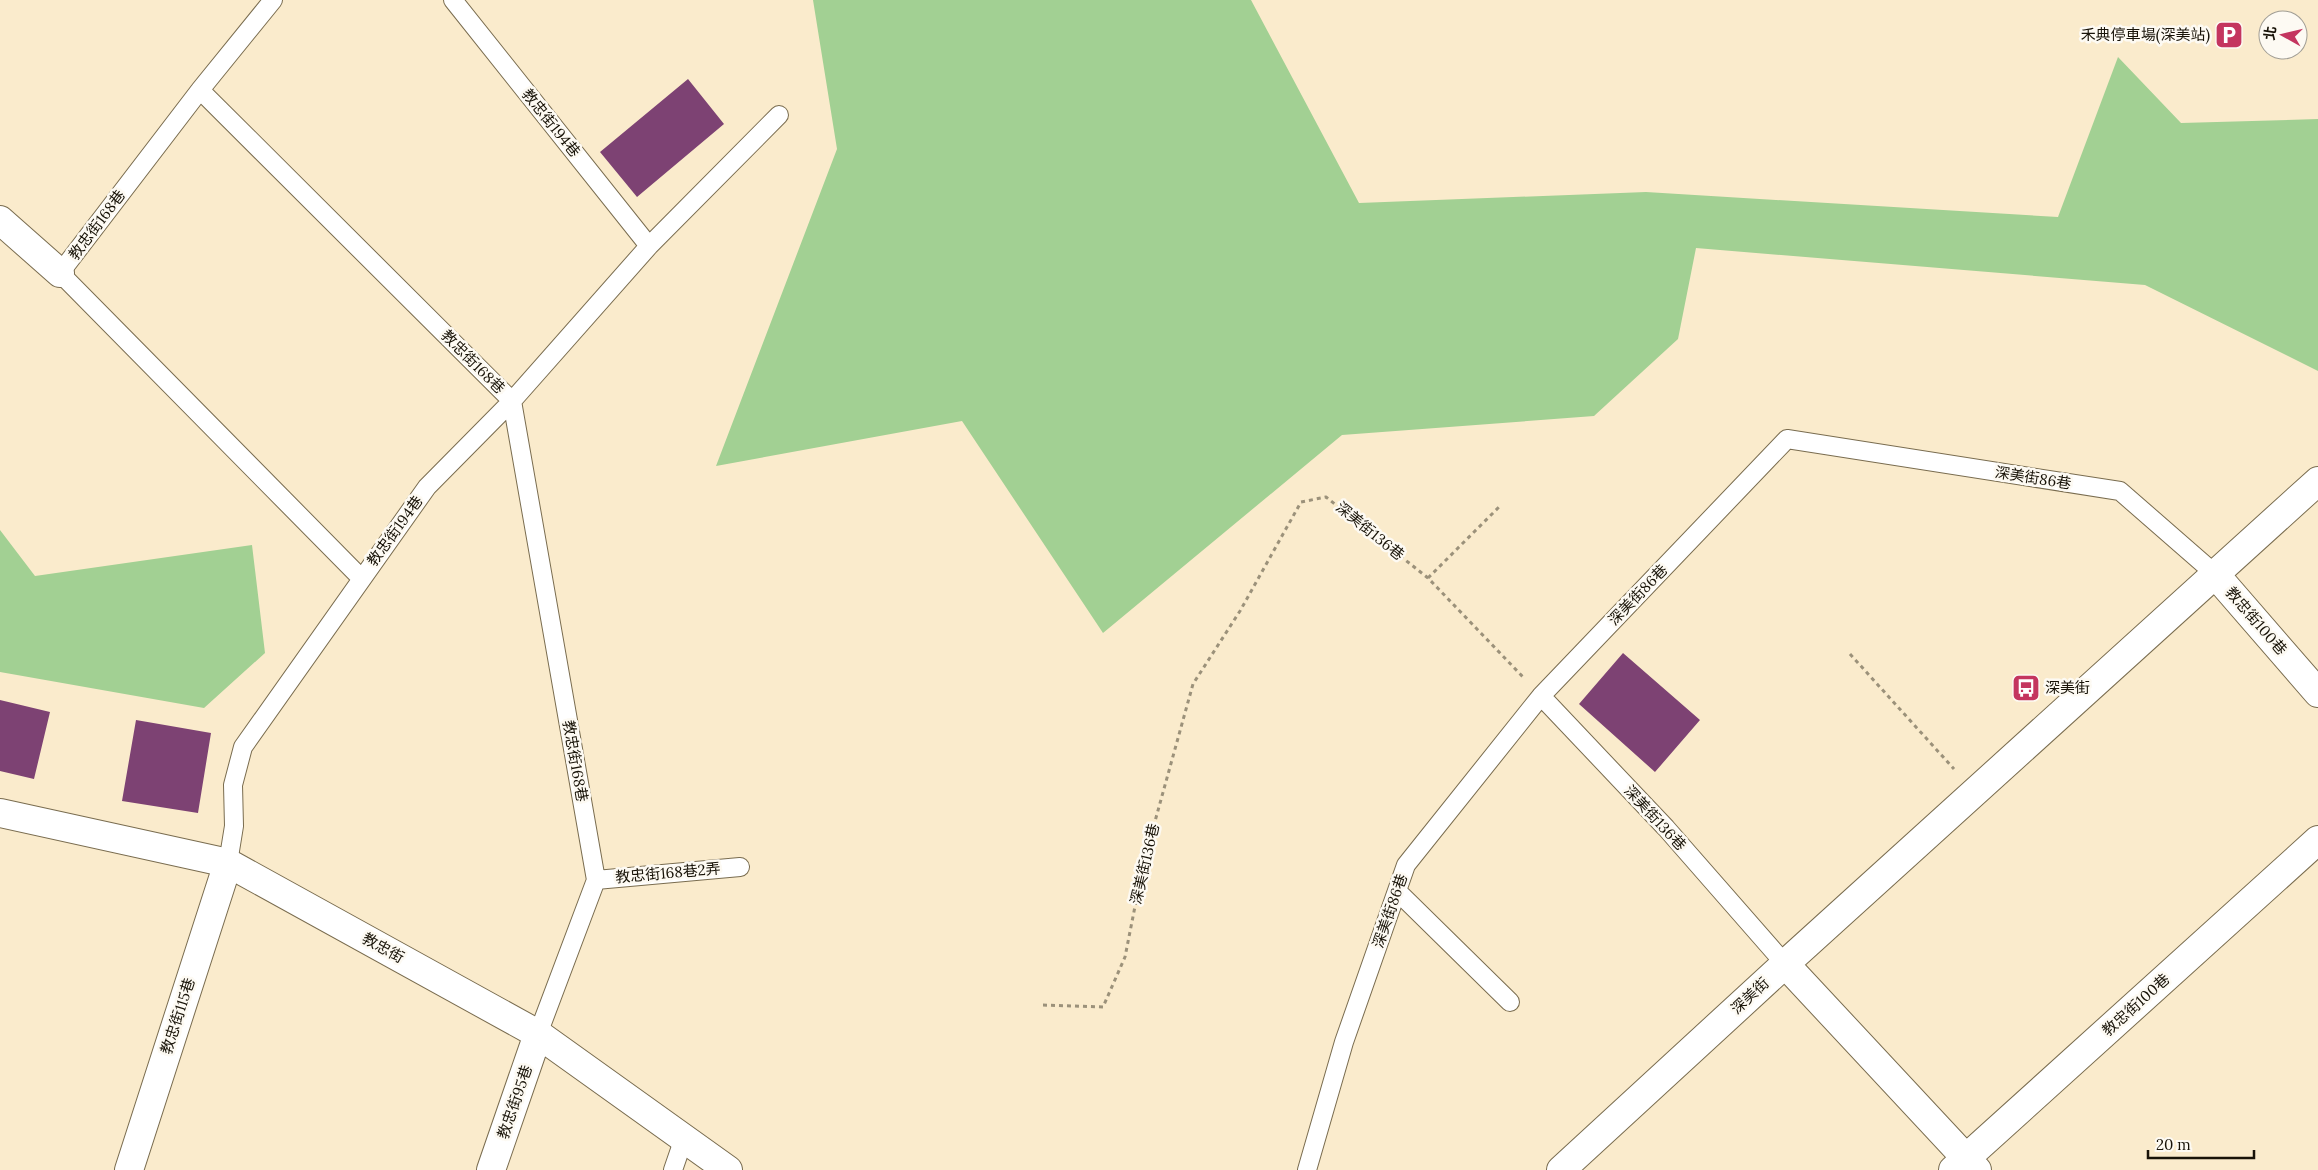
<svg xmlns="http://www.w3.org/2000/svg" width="2318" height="1170" font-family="Lora,'Noto Sans TC',serif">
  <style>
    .green { fill: #a2d093 }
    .building { fill: #7d4273 }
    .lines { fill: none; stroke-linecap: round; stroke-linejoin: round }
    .service-casing { stroke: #796c4f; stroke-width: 20 }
    .minor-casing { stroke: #796c4f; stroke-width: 30 }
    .path { stroke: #9b917a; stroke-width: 3; stroke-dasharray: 4 4; stroke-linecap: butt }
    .service { stroke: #fff; stroke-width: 18 }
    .minor { stroke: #fff; stroke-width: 28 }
    .labels { text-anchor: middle; stroke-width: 5; stroke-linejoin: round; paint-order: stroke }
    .poi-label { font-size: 15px; fill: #181308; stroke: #fdfaf3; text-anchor: end }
    .street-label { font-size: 15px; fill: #181308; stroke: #fdfaf3 }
  </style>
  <rect width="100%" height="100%" fill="#faebcc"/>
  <path class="green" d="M813,0H1251L1359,203L1646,192L2058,217L2118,57L2181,123L2318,119V371L2145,285L1696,248L1678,339L1594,416L1342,435L1103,633L962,421L716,466L837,149Z
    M0,530L35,576L252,545L265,653L204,708L0,672Z"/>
  <path class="building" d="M688,79L724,124L637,197L600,152Z
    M1623,653L1700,720L1655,772L1579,704Z
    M0,700L50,712L34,779L0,771Z
    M136,720L211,733L198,813L122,801Z"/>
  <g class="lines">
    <defs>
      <path id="service" d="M273,0L200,90L60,273L361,578
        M453,0L649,246L779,115
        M200,90L512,401L596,880L538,1034
        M1541,696L1666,828L1785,964
        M228,863L234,826L233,785L243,747L427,487L512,401L649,246
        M596,880L740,867
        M1397,891L1510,1002
        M673,1170L684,1138
        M1307,1170L1344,1042L1406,865L1541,696L1787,439L2120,491L2214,573"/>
      <path id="minor" d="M0,220L60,273
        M2214,573L2318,693
        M0,813L228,863L538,1034L728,1170
        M1785,964L1977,1170
        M129,1170L228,863
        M491,1170L538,1034
        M1561,1170L1785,964L2318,481
        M1953,1170L2318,840"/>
    </defs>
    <use href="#service" class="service-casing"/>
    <use href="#minor" class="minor-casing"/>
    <path class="path" d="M1428,578L1499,507
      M1850,654L1954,769
      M1043,1005L1103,1007L1125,957L1144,861L1193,684L1240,611L1301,502L1326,497L1428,578L1523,677"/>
    <use href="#service" class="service"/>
    <use href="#minor" class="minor"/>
  </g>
  <defs>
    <symbol id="parking-square" viewBox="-11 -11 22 22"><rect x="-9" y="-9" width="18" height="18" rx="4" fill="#c4355f" stroke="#fdfaf3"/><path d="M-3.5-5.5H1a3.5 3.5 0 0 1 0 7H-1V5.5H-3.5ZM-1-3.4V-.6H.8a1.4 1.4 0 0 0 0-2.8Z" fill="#fff"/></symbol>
    <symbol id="bus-square" viewBox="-11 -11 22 22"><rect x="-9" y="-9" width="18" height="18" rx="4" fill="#c4355f" stroke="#fdfaf3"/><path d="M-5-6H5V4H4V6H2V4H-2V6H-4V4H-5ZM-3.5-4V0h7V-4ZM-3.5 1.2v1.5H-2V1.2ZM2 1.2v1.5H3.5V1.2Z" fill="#fff"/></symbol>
  </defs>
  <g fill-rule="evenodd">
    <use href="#parking-square" x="2213" y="19" width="32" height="32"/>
    <use href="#bus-square" x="2010" y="672" width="32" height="32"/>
  </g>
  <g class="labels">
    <g class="poi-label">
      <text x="2210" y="40">禾典停車場(深美站)</text>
      <text x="2045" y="693" text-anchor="start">深美街</text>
    </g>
    <g class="street-label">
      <text transform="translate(551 123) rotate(51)" y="5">教忠街194巷</text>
      <text transform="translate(97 225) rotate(-53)" y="5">教忠街168巷</text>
      <text transform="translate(473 362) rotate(45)" y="5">教忠街168巷</text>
      <text transform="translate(2033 478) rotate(9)" y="5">深美街86巷</text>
      <text transform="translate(395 531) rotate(-54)" y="5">教忠街194巷</text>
      <text transform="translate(1370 531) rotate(39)" y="5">深美街136巷</text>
      <text transform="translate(1638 595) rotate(-46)" y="5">深美街86巷</text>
      <text transform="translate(2256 621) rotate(49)" y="5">教忠街100巷</text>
      <text transform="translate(575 761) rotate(80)" y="5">教忠街168巷</text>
      <text transform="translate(1655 818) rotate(47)" y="5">深美街136巷</text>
      <text transform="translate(1145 864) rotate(-77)" y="5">深美街136巷</text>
      <text transform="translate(668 873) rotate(-5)" y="5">教忠街168巷2弄</text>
      <text transform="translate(1390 911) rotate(-71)" y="5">深美街86巷</text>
      <text transform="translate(383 948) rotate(29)" y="5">教忠街</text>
      <text transform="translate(1750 996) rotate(-43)" y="5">深美街</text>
      <text transform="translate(2136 1005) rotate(-42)" y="5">教忠街100巷</text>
      <text transform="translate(178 1016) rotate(-72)" y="5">教忠街115巷</text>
      <text transform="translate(515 1102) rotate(-71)" y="5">教忠街95巷</text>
    </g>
  </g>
  <g transform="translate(2283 35) rotate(278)"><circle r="24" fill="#fdfaf3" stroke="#a19e95"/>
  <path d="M0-4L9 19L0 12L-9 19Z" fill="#c4355f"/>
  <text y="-8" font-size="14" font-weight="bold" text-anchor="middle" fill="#181308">北</text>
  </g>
  <path d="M2148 1150v8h106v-8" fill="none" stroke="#181308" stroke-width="2.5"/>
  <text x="2156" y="1150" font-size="15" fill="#181308" stroke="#fdfaf3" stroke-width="4" paint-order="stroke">20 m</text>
</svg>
